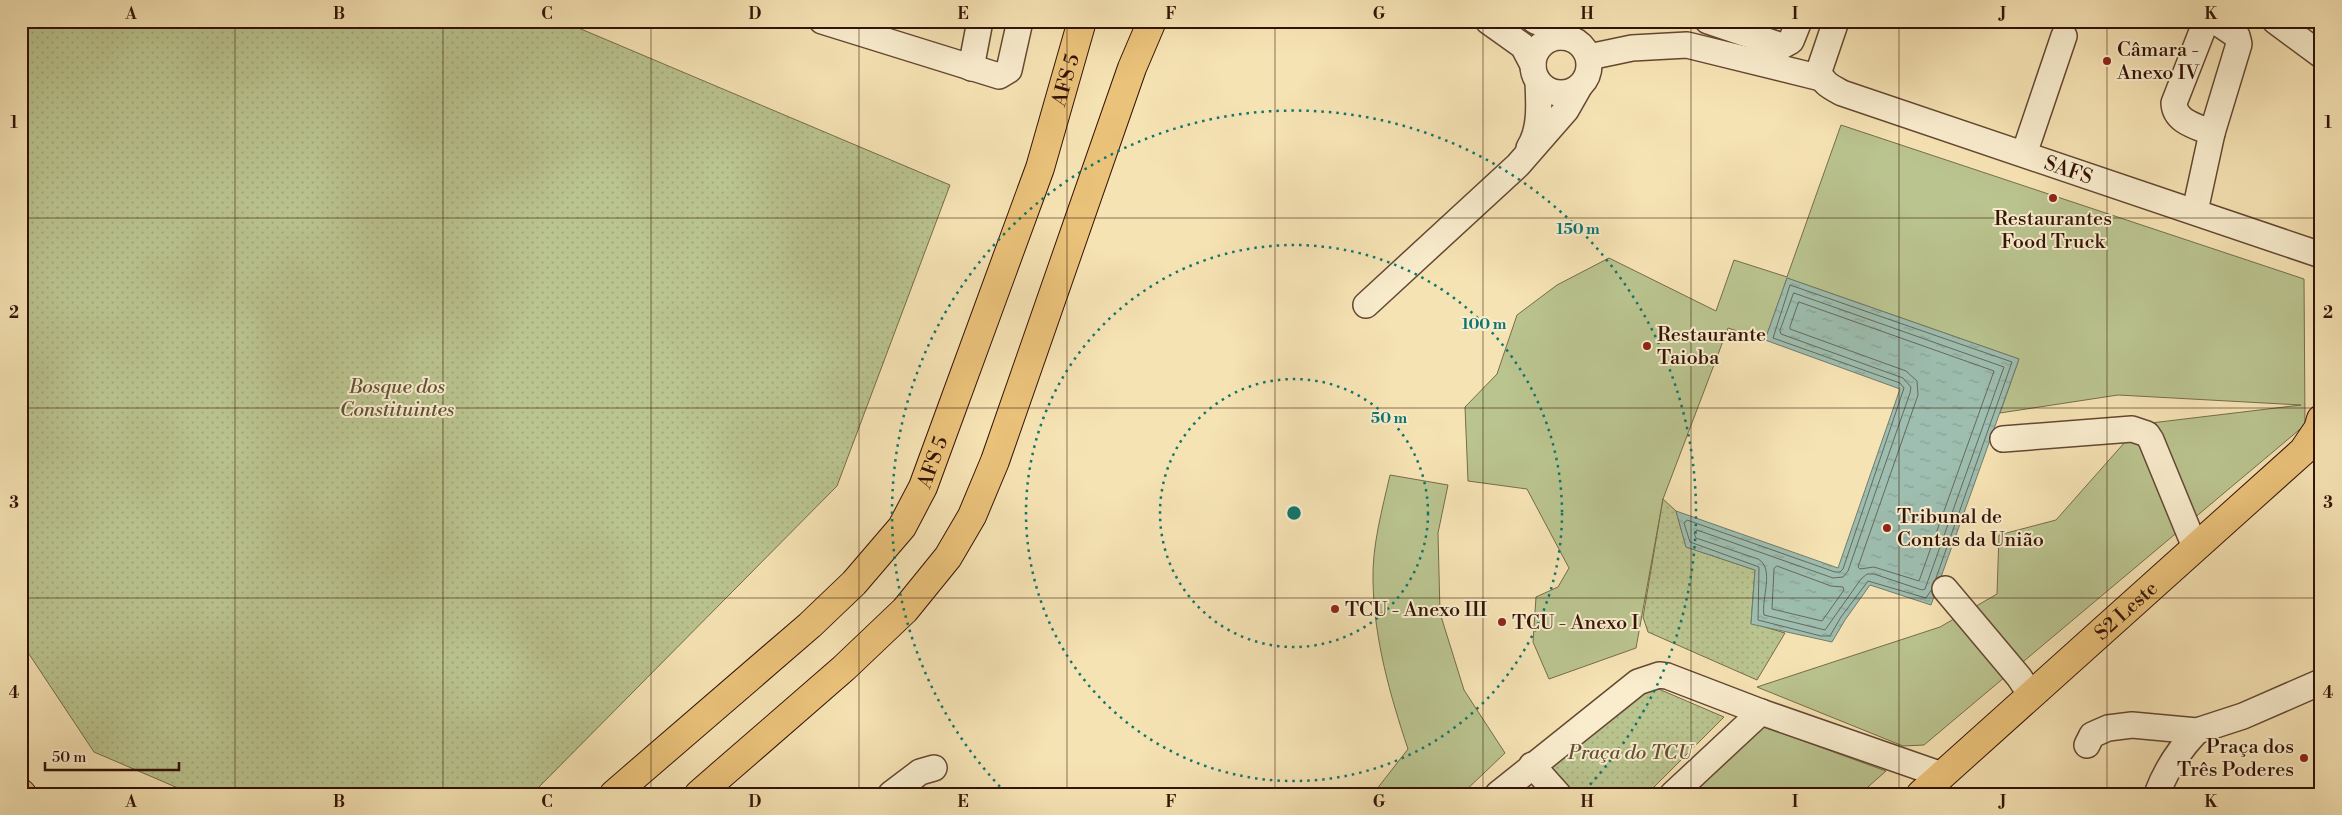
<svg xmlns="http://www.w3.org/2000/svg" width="2342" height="815" font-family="'Libre Bodoni',serif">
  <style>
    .grass { fill: #bac48f; stroke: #766c4a }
    .park { fill: url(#park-dots); stroke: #766c4a }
    .water { fill: url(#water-ripples); stroke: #737a6c }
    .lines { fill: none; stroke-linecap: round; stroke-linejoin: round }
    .shore { stroke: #68685b; stroke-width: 1 }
    .minor-casing { stroke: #644732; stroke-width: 28 }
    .major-casing { stroke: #331306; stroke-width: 30 }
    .highway-casing { stroke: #331306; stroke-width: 30 }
    .minor { stroke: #f9edce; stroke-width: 25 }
    .major { stroke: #ebc27a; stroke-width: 28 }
    .highway { stroke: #ebc27a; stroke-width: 28 }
    .grid { fill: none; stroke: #331306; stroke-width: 1; stroke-opacity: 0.55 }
    .ring { fill: none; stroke: #0f766e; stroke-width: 2.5; stroke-dasharray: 2.5 5 }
    .poi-dot { fill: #8f2418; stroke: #f9edce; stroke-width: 2 }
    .labels { text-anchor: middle; stroke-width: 4; stroke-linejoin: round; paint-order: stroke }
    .poi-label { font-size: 20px; fill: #331306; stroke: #f9edce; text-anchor: start }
    .street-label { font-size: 20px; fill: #331306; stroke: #f9edce }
    .park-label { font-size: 20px; font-style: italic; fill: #625136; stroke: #f9edce }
    .centre { fill: #0f766e; stroke: #f9edce; stroke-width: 2.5 }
    .ring-label { font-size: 15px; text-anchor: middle; font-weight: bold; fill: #0f766e; stroke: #f9edce; stroke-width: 4; stroke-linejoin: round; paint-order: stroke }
    .neatline { fill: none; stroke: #331306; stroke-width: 2 }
    .grid-label { font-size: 16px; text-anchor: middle; font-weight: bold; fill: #331306 }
  </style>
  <defs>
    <pattern id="park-dots" width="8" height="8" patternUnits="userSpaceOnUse" patternTransform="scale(1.25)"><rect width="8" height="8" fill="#bac48f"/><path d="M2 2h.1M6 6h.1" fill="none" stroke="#a0a87a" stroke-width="1.8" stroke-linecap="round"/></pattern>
    <pattern id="water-ripples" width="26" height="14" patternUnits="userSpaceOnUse" patternTransform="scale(1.25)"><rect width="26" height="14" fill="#9dbeb0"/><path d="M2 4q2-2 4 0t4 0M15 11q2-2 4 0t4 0" fill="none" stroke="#88a296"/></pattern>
  </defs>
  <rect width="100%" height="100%" fill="#f6e3b4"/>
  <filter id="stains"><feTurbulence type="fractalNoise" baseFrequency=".004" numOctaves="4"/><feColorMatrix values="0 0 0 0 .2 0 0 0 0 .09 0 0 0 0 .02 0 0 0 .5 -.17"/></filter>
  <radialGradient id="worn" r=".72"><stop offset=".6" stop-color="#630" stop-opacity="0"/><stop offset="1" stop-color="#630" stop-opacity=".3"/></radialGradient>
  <path class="grass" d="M1841,125L2304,279L2305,425L1924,745L1903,746L1757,687L1940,627L1997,594L1999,535L2056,520L2125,442L2151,423L2301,405L2118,395L2000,413L2019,359L1787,278L1765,340L1728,328L1663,499L1636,648L1549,679L1533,642L1536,597L1558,587L1569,568L1527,489L1468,481L1465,407L1497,374L1517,315L1557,285L1609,258L1716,311L1734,260L1787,277Z
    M1390,475L1448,485L1438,533L1440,613L1464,690L1505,753L1462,794H1373L1408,749C1390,695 1374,639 1373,581C1372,546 1382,510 1390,475Z
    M1759,725L1886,771L1860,794H1687Z"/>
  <path class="park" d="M21,21H562L950,185L837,486L532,794H192L94,752L21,642Z
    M1663,499L1676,511L1686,547L1755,570L1751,623L1785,633L1757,680L1648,632L1643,617Z
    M1654,687L1724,717L1647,794H1563L1549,778L1553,754Z"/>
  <path class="water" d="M1787,278L2019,359L1931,605L1870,585L1845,620L1832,642L1751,624L1755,570L1686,547L1676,511L1838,568L1900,389L1765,340Z"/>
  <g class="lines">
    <path class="shore" d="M1794,293L2004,367L1925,589L1922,590L1874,574H1867L1861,579L1825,630L1764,615C1761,599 1775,568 1758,559L1696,538L1694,533L1697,530L1833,578L1843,577L1848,571L1910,393L1911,387L1903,378L1781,334L1780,331Z
      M1799,302L1994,371L1919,581L1874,567L1860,569L1858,567L1918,395L1917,381L1906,371L1790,329V327Z
      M1777,566L1831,586L1843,587L1844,590L1822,621L1772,609L1774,569Z
      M1932,589L1926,598L1868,581L1841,617L1830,636H1821L1758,620L1759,567L1690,542L1684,523L1687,520L1835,572H1840L1843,569L1904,388L1900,383L1773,338L1790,285L2012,362L1935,581"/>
    <defs>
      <g id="minor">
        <path d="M822,21L999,76L1009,70L1020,21"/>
        <path d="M1488,21L1523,46L1533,65"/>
        <path d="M1535,21L1545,25L1562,37"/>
        <path d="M1708,21L1782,46L1791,41L1799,21"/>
        <path id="s1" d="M1836,21L1819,71C1822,83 1831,87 1842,93L2321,255"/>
        <path d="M2206,21L2174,103C2175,122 2196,126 2212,133"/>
        <path d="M2275,21L2321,55"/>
        <circle cx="1561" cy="65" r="28"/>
        <path d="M1589,57L1632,48L1687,45L1821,78"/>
        <path d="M971,68L980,21"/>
        <path d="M1529,148C1541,129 1539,104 1538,82"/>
        <path d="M2024,154L2064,36"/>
        <path d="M2195,211L2212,133L2239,44L2237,36L2215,21"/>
        <path d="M1366,305L1518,165L1566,110L1578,89"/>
        <path d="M2003,439L2132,429L2147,434L2151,440L2195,547"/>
        <path d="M1945,589L2019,677L2031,695"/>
        <path d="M2087,745L2092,735L2108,728L2132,725L2197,731L2243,716L2321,682"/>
        <path d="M1532,765L1558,794"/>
        <path d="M891,794L920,772L934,768"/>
        <path d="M1498,794L1638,682L1659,675L1667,676L1761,712L1942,775"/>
        <path d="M1673,794L1761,712"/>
        <path d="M2157,794C2166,769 2179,750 2197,731"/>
      </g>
      <g id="major">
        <path id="s2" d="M614,794L810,625L854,583L902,527L923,487L1040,168L1082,21"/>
        <path d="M699,794L844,668L905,610L948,557L972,516L995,461L1132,68L1152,21"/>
        <path id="s3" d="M1921,794L2303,451L2318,429L2321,419"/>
      </g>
      <path id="highway" d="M21,793L22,794"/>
    </defs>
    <use href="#minor" class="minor-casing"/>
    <use href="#major" class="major-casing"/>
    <use href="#highway" class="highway-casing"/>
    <use href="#minor" class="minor"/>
    <use href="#major" class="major"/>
    <use href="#highway" class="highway"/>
  </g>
  <path class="grid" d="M235,21V794M443,21V794M651,21V794M859,21V794M1067,21V794M1275,21V794M1483,21V794M1691,21V794M1899,21V794M2107,21V794M21,218H2321M21,408H2321M21,598H2321"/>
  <g class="ring">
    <circle cx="1294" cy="513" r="134"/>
    <circle cx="1294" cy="513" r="268"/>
    <path d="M1005 792A402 402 0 1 1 1583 792"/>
  </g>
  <g class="poi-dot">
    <circle cx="2107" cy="61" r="5"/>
    <circle cx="2053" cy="198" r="5"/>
    <circle cx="1647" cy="346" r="5"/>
    <circle cx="1887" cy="528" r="5"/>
    <circle cx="1335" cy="609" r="5"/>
    <circle cx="1502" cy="622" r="5"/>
    <circle cx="2304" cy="758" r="5"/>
  </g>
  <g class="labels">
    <g class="poi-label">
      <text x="2117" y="56">Câmara -<tspan x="2117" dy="23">Anexo IV</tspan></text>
      <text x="2053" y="225" text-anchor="middle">Restaurantes<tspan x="2053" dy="23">Food Truck</tspan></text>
      <text x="1657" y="341">Restaurante<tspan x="1657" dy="23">Taioba</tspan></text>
      <text x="1897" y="523">Tribunal de<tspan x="1897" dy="23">Contas da União</tspan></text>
      <text x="1345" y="616">TCU - Anexo III</text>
      <text x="1512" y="629">TCU - Anexo I</text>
      <text x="2294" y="753" text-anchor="end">Praça dos<tspan x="2294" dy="23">Três Poderes</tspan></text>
    </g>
    <g class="street-label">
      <text dy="7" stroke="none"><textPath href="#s2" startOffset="870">AFS 5</textPath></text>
      <text dy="7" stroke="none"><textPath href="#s1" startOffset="325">SAFS</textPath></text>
      <text dy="7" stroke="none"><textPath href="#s2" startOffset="465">AFS 5</textPath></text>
      <text dy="7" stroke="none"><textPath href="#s3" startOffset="275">S2 Leste</textPath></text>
    </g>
    <g class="park-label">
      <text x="397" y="393">Bosque dos<tspan x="397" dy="23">Constituintes</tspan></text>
      <text x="1630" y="759">Praça do TCU</text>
    </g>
  </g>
  <circle cx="1294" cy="513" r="8" class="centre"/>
  <g class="ring-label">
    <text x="1578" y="234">150 m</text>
    <text x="1484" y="329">100 m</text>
    <text x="1389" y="423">50 m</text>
  </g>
  <rect width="2342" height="815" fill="none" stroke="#f6e3b4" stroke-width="55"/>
  <path d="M45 762v8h134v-8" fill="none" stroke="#331306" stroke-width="2.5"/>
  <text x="52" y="762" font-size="15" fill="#331306" stroke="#f9edce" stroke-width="4" paint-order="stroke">50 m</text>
  <rect x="28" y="28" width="2286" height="760" class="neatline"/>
  <g class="grid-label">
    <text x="131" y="19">A</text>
    <text x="339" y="19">B</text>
    <text x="547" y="19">C</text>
    <text x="755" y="19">D</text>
    <text x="963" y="19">E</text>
    <text x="1171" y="19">F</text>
    <text x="1379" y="19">G</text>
    <text x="1587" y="19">H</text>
    <text x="1795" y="19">I</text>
    <text x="2003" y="19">J</text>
    <text x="2211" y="19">K</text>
    <text x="14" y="128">1</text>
    <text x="2328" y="128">1</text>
    <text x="14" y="318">2</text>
    <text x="2328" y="318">2</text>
    <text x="14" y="508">3</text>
    <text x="2328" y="508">3</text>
    <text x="14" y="698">4</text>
    <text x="2328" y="698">4</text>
    <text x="131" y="807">A</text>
    <text x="339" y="807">B</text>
    <text x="547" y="807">C</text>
    <text x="755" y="807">D</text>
    <text x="963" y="807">E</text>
    <text x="1171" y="807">F</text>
    <text x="1379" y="807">G</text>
    <text x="1587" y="807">H</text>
    <text x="1795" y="807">I</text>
    <text x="2003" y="807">J</text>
    <text x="2211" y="807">K</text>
  </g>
  <rect width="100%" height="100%" filter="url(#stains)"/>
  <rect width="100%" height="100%" fill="url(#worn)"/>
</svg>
